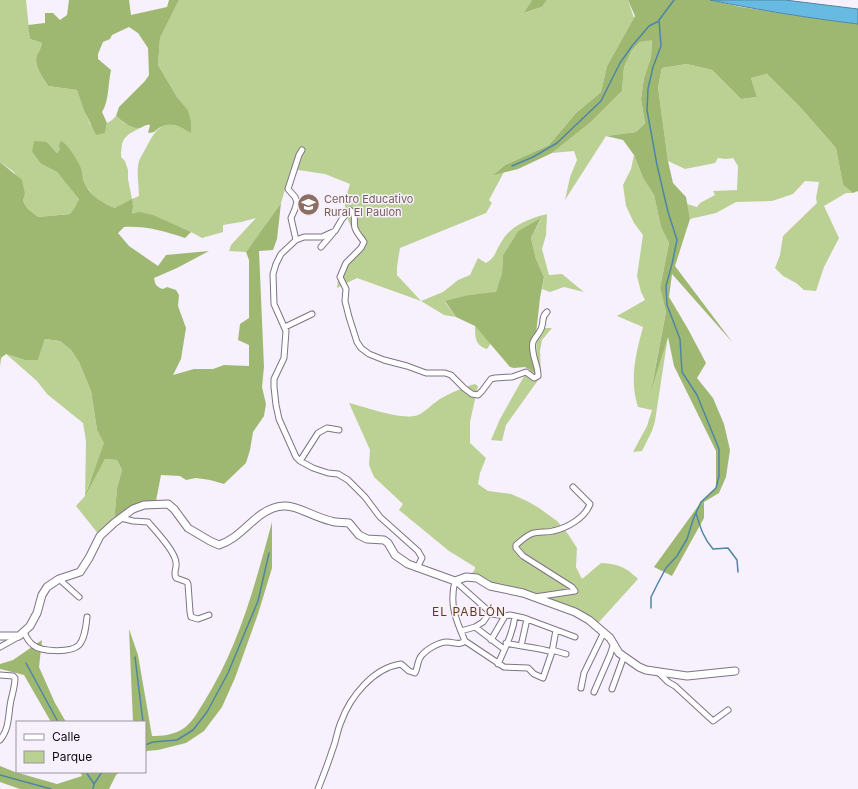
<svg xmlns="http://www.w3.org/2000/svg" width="858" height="789" font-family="Inter,sans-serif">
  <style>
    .green { fill: #bbd194 }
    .forest { fill: #9fb871 }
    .water { fill: #67bae2; stroke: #4d86a4 }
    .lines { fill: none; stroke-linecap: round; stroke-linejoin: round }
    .stream { stroke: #4d86a4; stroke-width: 1.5 }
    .street-casing { stroke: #7f7387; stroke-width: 7 }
    .secondary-casing { stroke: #7f7387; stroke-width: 9 }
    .street { stroke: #fff; stroke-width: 5 }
    .secondary { stroke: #fff; stroke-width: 7 }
    .labels { text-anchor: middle; stroke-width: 3; stroke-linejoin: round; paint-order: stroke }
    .education-label { font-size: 11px; fill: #785e54; stroke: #f7f0fd; text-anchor: start }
    .neighbourhood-label { font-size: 12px; letter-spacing: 1px; fill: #653a12; stroke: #f7f0fd }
  </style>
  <rect width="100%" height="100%" fill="#f7f0fd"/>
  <path class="green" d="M0,0H26L30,39L42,43C41,48 39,51 37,55C33,66 43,77 48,86L77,90L90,124L105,133L107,123L112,120L116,116L124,123L140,128L129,134L124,139L122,144L121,153V157L125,161L128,170V179L132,199L139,196C139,185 136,172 139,161C141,156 145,150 148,144C160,121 169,121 191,132L188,110L177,97L158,65L160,38L179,0H532L525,13L542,7L547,0H628L634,18L607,66L601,92L576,113L549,145L505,165L494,174L504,172L489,200L492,203L486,213L400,248L397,267V275L421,301L443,292L458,280L470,275L478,258L486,263C497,256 495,251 502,241C511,225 531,218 547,214L546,235L542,249L549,275L562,274L584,292L564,287L550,292L542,289L544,277L536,259L531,238L541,219L518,231L503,255L502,273L496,293L468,295L445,302L456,317L444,315L421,301L357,278L337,288C338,280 339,267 345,260C350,253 358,249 362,240C353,233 345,217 345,206C345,199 348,191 350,184L325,174L291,169L281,203L246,252L229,251L231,245L256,218L241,222L223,225V232L202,238C181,225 156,221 132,214L133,207L115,208L97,200L85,185L81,168L60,149L57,153L47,142L32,152L41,164L57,172L79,198L76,208L70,214L38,217L27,208L23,201L25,194L14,172L0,162Z
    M652,39L651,57L644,78L641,99L645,123L636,132L606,136L565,200L570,177L577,160L574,151L552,153L591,122L622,91L624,67L632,50L640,42Z
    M687,64L712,70L741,99L757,97L751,78L767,74L800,107L836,148L843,185L853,193H846L824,206L839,238L824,267L816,291L804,290L796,283L783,276L775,268L780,255L783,236L817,203L816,198L819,182L805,181L793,194L772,201L736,202L716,213L690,219L687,204L697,207L700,203L715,195L713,191L737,190L738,166L733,158L726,159L718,158L715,163L685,169L668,161L658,87L662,68Z
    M634,155L643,178L654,195L661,227L669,243L660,288L666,312L652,385L668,336L655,421L652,431L642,451L633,452L647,426L652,410L638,407C629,380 636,353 643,327L617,316L645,300L641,292L637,276L643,235L634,223L626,206L623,185L631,169Z
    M475,326L491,343L487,349C475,346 475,336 475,326Z
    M537,328H552L542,340L540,351L541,376L506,425L502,441L491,440L500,419L523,378L531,369L541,375L536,356Z
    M45,339L60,341L71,350L79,362L91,391L97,430L105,443L86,492L105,459L117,460L122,470L117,488L114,523L100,536L76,506L85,496L86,441L83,423L47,394L37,381L6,354L25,360H38Z
    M475,384L478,386L470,422V443L486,458L480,473L478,484L488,491L511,494L527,501L539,508L557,521L568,534L577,548L576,567L582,579L601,563C618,564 626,567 638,579L599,622L593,624L580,617L470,576L475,569V567L449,551L399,510L403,504L374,477L369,465L370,450L349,403C366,407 402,421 418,415C425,412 430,406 436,402C443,396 466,386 475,384Z"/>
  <path class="forest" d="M69,0H129L131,15L167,7L169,0H179L160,38L158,65L177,97L188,110L191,122V133C183,128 173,122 163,126C156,128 157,133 148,133L150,125C145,124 144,127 140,128C131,129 122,121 116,116L119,107L145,81L149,75L148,48L138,33L129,27L112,35L110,39L103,42L98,54V59L111,70C108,83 109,102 102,112L107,123L105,133L96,135L84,110L77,90L48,86C43,77 33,66 37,55C39,51 41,48 42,43L30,39L28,25L45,23V13H53L60,20L67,15Z
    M532,0H547L542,7L524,13Z
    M628,0H710L741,7L819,19L858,24V191L853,193L843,185L836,148L800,107L767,74L751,78L757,97L741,99L712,70L687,64L662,68L658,87L668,161L673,183L686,197L690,219L675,266L733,343L672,274L669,297L688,329L706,363L697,378L713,398L724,424L730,450L726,477L719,493L704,502V518L672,576L654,567L701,502L716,488V451L674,366L668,337L651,391L666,312L660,288L669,243L661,227L654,195L643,178L634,155L623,140L606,136L636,132L645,123L641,99L644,78L651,57L652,40L640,42L632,50L624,67L622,91L591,122L552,153L518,169L493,175L505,165L549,145L576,113L601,92L607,66L635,16Z
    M34,141L47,142L57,153L60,149L59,145L61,141C68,144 78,161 81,168C83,174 83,181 86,186C93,198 103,203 115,208L132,199L133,207L132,214L139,212L153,215L191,232L185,238C163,231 147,226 124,227L118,233L129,246L158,266L166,255L209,251L177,268L154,278C155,284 156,287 163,289L167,287L176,290L179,295L178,306L186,328L181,359L173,375L194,369H213L224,365L249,366V345L238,340L240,324L249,318V260L246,252L281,203L277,239L273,250L259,251L264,367L262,387L266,404L264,416L253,432L250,450L246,463L224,484L210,480L196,478L186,480L180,476L161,475L156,501L144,504L114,523L117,488L122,470L117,460L105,459L85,496L104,443L97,430L91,391L79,362L71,350L60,341L45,339L38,360H25L6,354L1,358L0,366V162L22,180L25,194L23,201L27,208L38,217L70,214L74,209L79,199L57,172L41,164L32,152Z
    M541,218L531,238L536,259L544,277L540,298L536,334V356L541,376L525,367L514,368L510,367L475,326L456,317L445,301L468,295L496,292L502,273L503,255L518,231Z
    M272,522V568L258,614L235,678L222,707L204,731L186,743L158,750L147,751L145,753V722H133L129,629L138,655L152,736C162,736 172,735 181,730C192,724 198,711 204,702C239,646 255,585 272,522Z
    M42,640L39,667L55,703L66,722H51L24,675L0,669V664L13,660Z
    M0,766L15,772L57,784L82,776L80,772H120L116,775L109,789H20L0,782Z"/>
  <path class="water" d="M710,0H785L858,9V24C808,18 759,10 710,0Z"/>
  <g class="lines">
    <path class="stream" d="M512,166L533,157L557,143L601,101L620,63L632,46L649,26L659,21
      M696,513C700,526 703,538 713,549L728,548L737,560L738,572
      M651,608V597L658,583L666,568L677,556L687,539L694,517L701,502L716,488L719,476V449L697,395L682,372L680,339L667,305L666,286L672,264L677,240L668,212L657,165L647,110L648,89L653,67L661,46L659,20L674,0
      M135,657L143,722
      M26,663L58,722
      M145,745L153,742L177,740L193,730L207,712L228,673L258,601L269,553
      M86,772L94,784
      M0,775L51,789
      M93,789L94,784L102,772"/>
    <defs>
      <path id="street" d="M296,240L291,218L295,209L297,202L295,197L288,189L299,155L302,150
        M321,247L333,233
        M285,327L312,314
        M300,461L318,433L327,428L339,430
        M121,518L133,521L148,522C155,530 176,552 176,563C177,569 173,572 176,578L187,582L188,584L190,612L191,617L198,619L209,615
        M417,568L422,558L418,551L380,517L365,497L348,480L338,474L328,473L313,468L300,461L296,457L279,419L276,405L274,387V379L284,358L286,331L274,304L273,274L276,264L281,254L296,240L304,237H322L335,231L342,219L350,210C357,215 353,221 355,228C357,234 361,237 364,242L361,248L346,263L340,277L346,289L345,301L349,317L357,342L361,348L369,354L384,360L407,366L426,373H445L451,375L464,388L472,394L478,395L482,391L491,379L495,378L512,377L526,372L534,378L538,376C539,367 530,353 533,342C535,337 541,332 542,326C544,320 541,317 547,312
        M59,579L79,597
        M535,597L575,591L572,587L523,556L516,548V545C521,541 526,536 531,534C539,531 546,533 553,531C567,528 585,518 590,504L573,487
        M475,627L483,622L490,612
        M461,631L475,627L504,649
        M24,632C26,637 29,642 33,645C41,652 71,653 79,645C85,638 86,626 87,617
        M491,640L505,616
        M465,641L504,667L528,668L534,674L543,678L552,652L556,630
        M506,643C522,647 537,647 552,652
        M521,646L527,619
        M0,647L18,637
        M552,650L566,654
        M498,664C505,648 513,633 515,616
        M657,671L668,682L675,686L713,721L728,710
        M0,675L13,676L15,678C15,685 13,692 11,700C8,714 10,728 0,740
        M581,688L584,673L604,632
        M612,689L624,656
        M594,692L610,655L614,643
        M318,789C323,776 328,764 332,751C336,742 337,731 341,722C350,697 373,668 401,664L409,671L415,673C418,668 417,660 422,655C427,649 439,642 447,642C454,642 459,646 465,641C456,620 449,605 455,581L492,614L505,616L510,615L524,618L575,637"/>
      <path id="secondary" d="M0,636H19L30,626L37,613L42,595L47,587L59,579L80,572L89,558L100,536L114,523L133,509L144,505L168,504L174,509L188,528L210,541L219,545C235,540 245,527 259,516C288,494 302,514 331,521C336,523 343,522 349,523L359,535L367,539L384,540L388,543L395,555L408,564L455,581L466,577L477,578L490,586L523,593L575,612L589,620L610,638L619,653L639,667L646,670L687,676L735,671"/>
    </defs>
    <use href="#street" class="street-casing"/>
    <use href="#secondary" class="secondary-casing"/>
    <use href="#street" class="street"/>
    <use href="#secondary" class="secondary"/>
  </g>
  <defs>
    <symbol id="school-disc" viewBox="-11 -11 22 22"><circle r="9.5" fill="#8d6e63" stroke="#f7f0fd"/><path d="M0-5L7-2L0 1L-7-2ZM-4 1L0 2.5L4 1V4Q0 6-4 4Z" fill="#fff"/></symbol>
  </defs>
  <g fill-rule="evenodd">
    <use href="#school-disc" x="296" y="192" width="25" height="25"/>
  </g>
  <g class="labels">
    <g class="education-label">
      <text x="324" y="203">Centro Educativo<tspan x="324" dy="13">Rural El Paulon</tspan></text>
    </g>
    <g class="neighbourhood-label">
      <text x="469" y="616">EL PABLÓN</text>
    </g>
  </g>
  <rect x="16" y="721" width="130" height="52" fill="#f7f0fd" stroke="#9b959f"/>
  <rect x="24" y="734" width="20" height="6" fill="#ffffff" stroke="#9b959f"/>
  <text x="52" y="741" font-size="12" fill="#100c13">Calle</text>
  <rect x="24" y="751" width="20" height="12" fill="#bbd194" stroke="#9b959f"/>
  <text x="52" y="761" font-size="12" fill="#100c13">Parque</text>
</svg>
